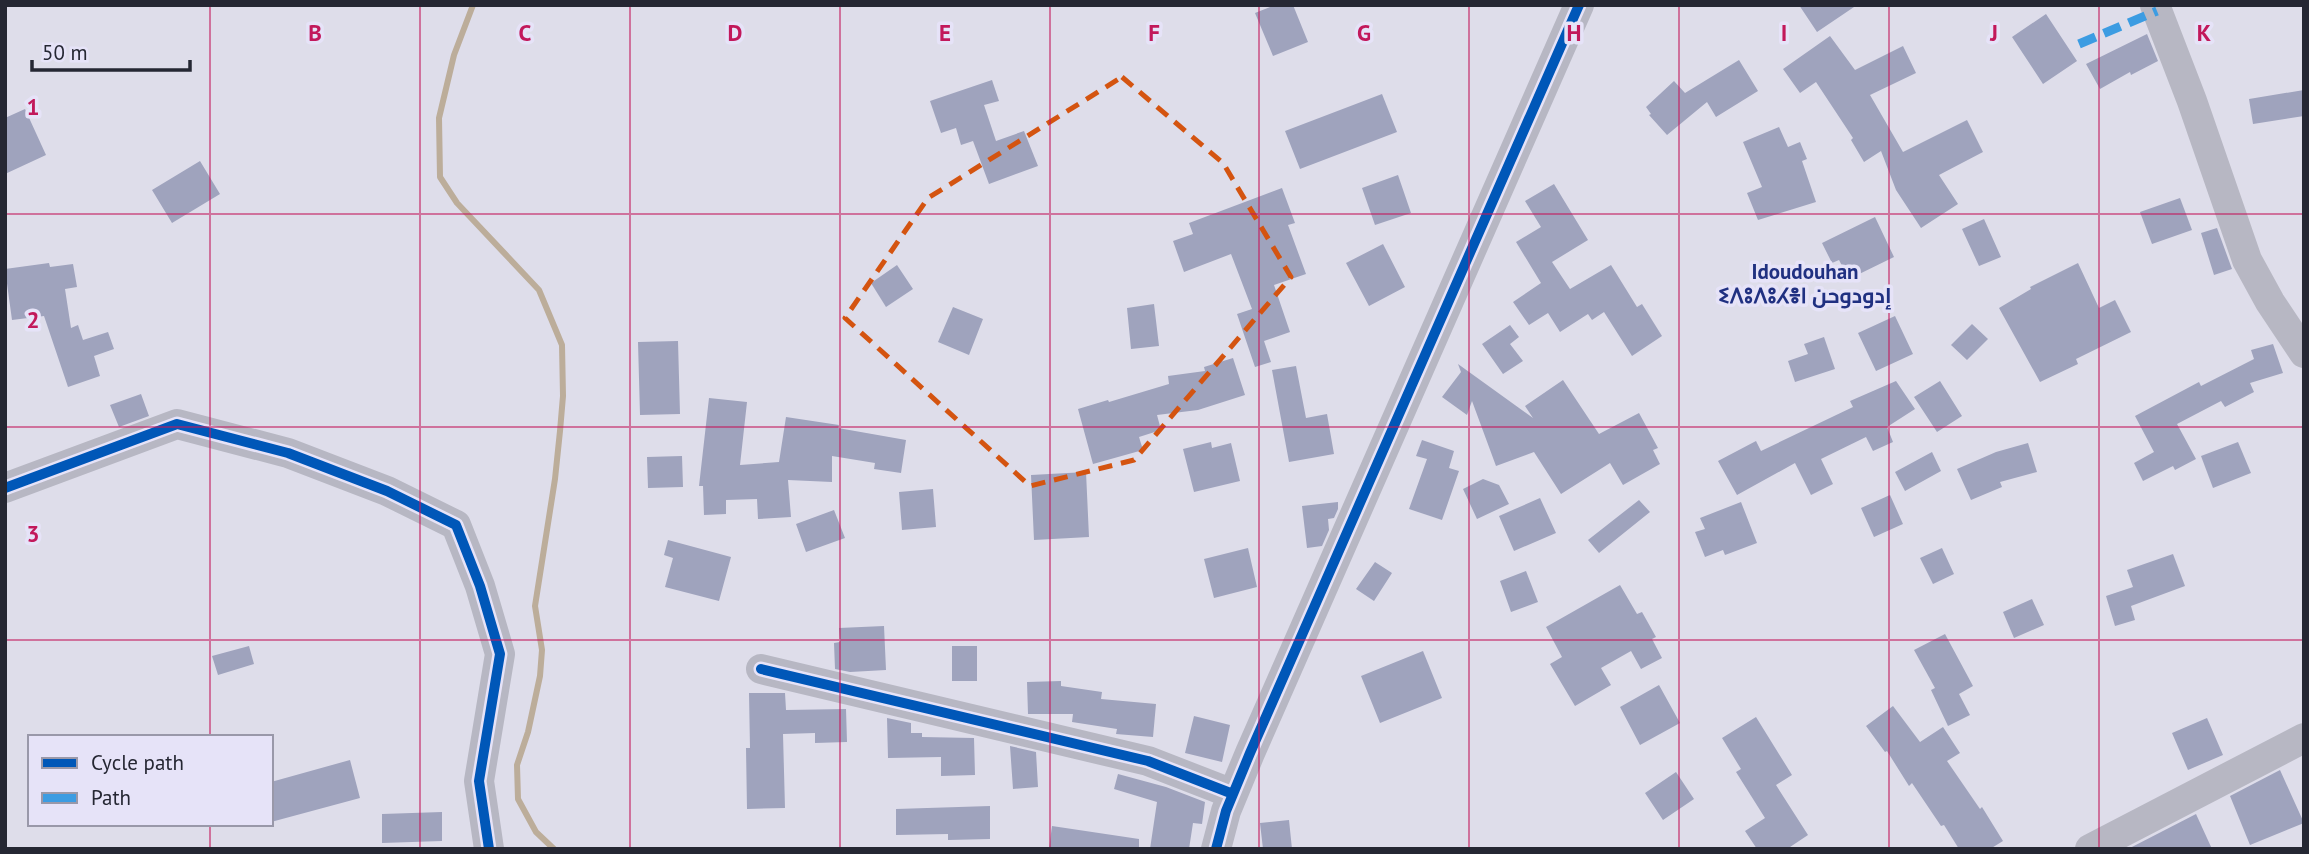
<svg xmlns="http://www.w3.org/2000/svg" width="2309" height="854" font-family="'PT Sans',Cairo,'Noto Sans Tifinagh',sans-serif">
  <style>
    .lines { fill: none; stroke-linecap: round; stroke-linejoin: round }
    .stream { stroke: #bcad9a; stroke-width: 6 }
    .building { fill: #9fa3bd }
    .minor { stroke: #b7b7c3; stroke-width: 30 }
    .quiet { stroke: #3c9ce2; stroke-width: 9; stroke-dasharray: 18 9; stroke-linecap: butt }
    .cycleway-casing { stroke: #e6e3f8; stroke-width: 15 }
    .cycleway { stroke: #0057b8; stroke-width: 10 }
    .marked { fill: none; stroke: #d45410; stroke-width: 5; stroke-dasharray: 14 9; stroke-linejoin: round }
    .grid { fill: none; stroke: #c2185b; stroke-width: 2; stroke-opacity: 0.55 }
    .labels { text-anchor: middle; stroke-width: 7; stroke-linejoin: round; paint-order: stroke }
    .quarter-label { font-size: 21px; font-weight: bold; fill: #203081; stroke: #e6e3f8 }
    .grid-label { font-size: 23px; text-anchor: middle; font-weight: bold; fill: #c2185b; stroke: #e6e3f8; stroke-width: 7; stroke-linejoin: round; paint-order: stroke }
  </style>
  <rect width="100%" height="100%" fill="#deddea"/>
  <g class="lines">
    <path class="stream" d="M473,5L454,55L439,118L440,177L457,203L539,290L562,345L563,396L560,431L555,479L535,606L542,650L540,676L528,732L517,765L518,799L536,832L554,849"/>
  </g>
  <path class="building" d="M1275,5H1293L1308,42L1273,56L1255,13Z
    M1799,5H1857L1817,32Z
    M2046,14L2077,61L2043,84L2012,37Z
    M2147,34L2158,61L2131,75L2130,72L2100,89L2086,64Z
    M1830,36L1855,70L1903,46L1916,73L1870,95L1903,152L1967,120L1983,152L1939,175L1958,204L1921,228L1896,190L1881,151L1864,162L1851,140L1853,138L1816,82L1800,93L1783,69Z
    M1739,60L1758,91L1716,117L1707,102L1667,135L1649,115L1651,114L1646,107L1674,81L1685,93Z
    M992,80L999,101L984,105L996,141L1024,131L1038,166L989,184L973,141L961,145L956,128L941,133L930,101Z
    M2304,90V116L2253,124L2249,99Z
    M1382,94L1397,132L1300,169L1285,131Z
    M25,109L46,155L5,174V118Z
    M1779,127L1788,147L1800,142L1807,159L1802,161L1816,202L1758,220L1747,193L1762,187L1743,142Z
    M200,161L220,194L172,223L152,190Z
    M1398,175L1411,213L1375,225L1362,188Z
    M1554,184L1588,240L1552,262L1570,289L1611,265L1637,307L1642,304L1662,336L1632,356L1604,312L1592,320L1588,314L1560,332L1548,313L1529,325L1513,302L1541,283L1516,242L1541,227L1525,201Z
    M1282,188L1295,223L1288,225L1306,274L1274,285L1290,332L1264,341L1271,362L1255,367L1237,314L1252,309L1231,254L1184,272L1173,241L1193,234L1189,223Z
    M2180,198L2192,230L2152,244L2140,212Z
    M1875,217L1894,257L1849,279L1839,260L1832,263L1822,243Z
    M1984,219L2001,257L1979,266L1962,229Z
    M2217,228L2232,269L2214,275L2201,233Z
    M1383,244L1405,287L1369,306L1346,263Z
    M49,263L50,267L73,264L77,287L65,289L71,328L78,325L83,340L108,332L114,349L94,356L100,376L68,387L44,316L12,320L5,269Z
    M2078,263L2099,308L2115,300L2131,332L2076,359L2078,364L2040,382L1999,308L2031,289L2030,287Z
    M897,265L913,289L886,307L871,283Z
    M1154,304L1159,346L1131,349L1127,308Z
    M953,307L983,319L969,355L938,342Z
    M1895,316L1913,354L1876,371L1858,333Z
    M1972,324L1988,339L1967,360L1951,345Z
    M1510,325L1519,337L1510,344L1523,361L1503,374L1482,344Z
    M1824,337L1835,369L1795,382L1788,361L1808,354L1804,344Z
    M678,341L680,414L640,415L638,342Z
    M2273,344L2283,373L2250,383L2254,392L2225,407L2221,401L2177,424L2196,459L2175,470L2173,466L2143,481L2134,463L2154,452L2135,416L2199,382L2201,386L2254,359L2251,350Z
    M1233,358L1245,395L1198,410L1157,415L1161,430L1139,437L1143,450L1093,464L1078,409L1108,400L1109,402L1169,384L1168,376L1205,371L1204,367Z
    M1458,364L1533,418L1525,406L1563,380L1599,434L1639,413L1658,448L1653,450L1660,464L1623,485L1610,463L1561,494L1534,452L1496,466L1472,401L1467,415L1442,397L1461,372Z
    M1296,366L1306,418L1327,414L1334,454L1289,462L1272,370Z
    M1896,381L1915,409L1887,427L1893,442L1873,451L1866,437L1821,459L1833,484L1811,495L1795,463L1737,495L1718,461L1756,441L1761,451L1853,407L1850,401Z
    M1940,381L1962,416L1937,432L1914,397Z
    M141,394L149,416L119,427L110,405Z
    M709,398L747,402L740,465L779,462L786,417L839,425L838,428L906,440L901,473L874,469L875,463L832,456V482L788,480L791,517L758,519L757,499L726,500V514L704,515L703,486H699Z
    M1422,440L1454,451L1449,468L1459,471L1442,520L1409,509L1427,459L1416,456Z
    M1211,442L1212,448L1231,443L1240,481L1194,492L1183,449Z
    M2238,442L2251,473L2213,488L2201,456Z
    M2028,443L2037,472L2000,482L2002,487L1971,500L1957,469L1996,452Z
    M1932,452L1941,471L1905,491L1895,472Z
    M682,456L683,487L648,488L647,457Z
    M1086,472L1089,537L1034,540L1031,475Z
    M1483,479L1499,485L1509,504L1477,519L1463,489Z
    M933,489L936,527L902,530L899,492Z
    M1890,495L1903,524L1874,537L1861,508Z
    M1540,498L1556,533L1514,551L1499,516Z
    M1639,500L1650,512L1599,553L1588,540Z
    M1338,502V509L1334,518L1328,519L1329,530L1322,546L1307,548L1302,506Z
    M1741,502L1757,543L1725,555L1723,550L1705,557L1695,532L1705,529L1700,518Z
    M834,510L845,538L806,552L796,524Z
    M668,540L731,557L719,601L665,587L673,558L664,555Z
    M1248,548L1257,587L1214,598L1204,559Z
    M1942,548L1954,574L1933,584L1920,558Z
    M2173,554L2185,586L2131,606L2135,620L2115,626L2106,596L2133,587L2127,570Z
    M1375,562L1392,573L1374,601L1356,589Z
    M1526,571L1538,602L1511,612L1500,581Z
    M1620,585L1637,614L1642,612L1656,637L1652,639L1662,658L1641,669L1631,651L1601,668L1611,685L1575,706L1550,664L1562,657L1546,627Z
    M2032,599L2044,625L2014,638L2003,612Z
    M884,626L886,670L850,672L835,669L834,643L840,642L839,628Z
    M1945,634L1973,686L1959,694L1970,715L1948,726L1931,690L1935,688L1914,650Z
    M249,646L254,664L218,675L212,656Z
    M952,646H977V681H952Z
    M1423,651L1442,698L1380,723L1361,676Z
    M1061,681V686L1102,692L1101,699L1156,704L1153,737L1116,734L1117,729L1072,722L1073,714H1028L1027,682Z
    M1659,685L1680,723L1640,745L1620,707Z
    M749,693H785L786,710L846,709L847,742L815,743V733L783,734L785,808L747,809L746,748H750Z
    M1893,706L1920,742L1943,727L1960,753L1947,761L1980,809L1982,807L2003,841L1990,849H1959L1944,825L1941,826L1912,783L1909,786L1887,751L1885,752L1866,726Z
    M1194,716L1230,725L1222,762L1185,753Z
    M1756,717L1792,775L1776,785L1808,835L1787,849H1757L1745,831L1765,818L1736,772L1741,769L1722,738Z
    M887,718L911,723V733H922V737L974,738L975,775L941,776V757L888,758Z
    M2207,718L2223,755L2188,770L2172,733Z
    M1010,746L1036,752L1038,787L1013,789Z
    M350,760L360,798L271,822V782Z
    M2280,770L2304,823L2250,845L2230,796Z
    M1676,772L1694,799L1663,820L1645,793Z
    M1118,774L1166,787L1205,802L1202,824L1193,823L1189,849H1150L1157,802L1114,789Z
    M990,806V839L948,840V834L896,835V809Z
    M442,812V841L382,843V814Z
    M2196,814L2212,849H2128Z
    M1289,820L1292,849H1263L1260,823Z
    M1052,826L1139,839V849H1049Z"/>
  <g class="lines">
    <path class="minor" d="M2155,5L2192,101L2247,260L2270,302L2304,353
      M5,488L177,424L288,453L387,491L456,525L480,586L500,654L479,781L489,849
      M761,669L1148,761L1233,794
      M1216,849L1226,811L1250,753L1579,5
      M2090,849L2304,738"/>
    <path class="quiet" d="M2079,44L2157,11"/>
    <defs>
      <path id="cycleway" d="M5,488L177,424L288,453L387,491L456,525L480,586L500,654L479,781L489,849
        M761,669L1148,761L1233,794
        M1216,849L1226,811L1250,753L1579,5"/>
    </defs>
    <use href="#cycleway" class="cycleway-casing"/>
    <use href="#cycleway" class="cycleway"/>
  </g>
  <path class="marked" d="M1122,77L1223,163L1291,277L1134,460L1030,486L845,318L928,198Z"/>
  <path class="grid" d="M210,5V737M420,5V849M630,5V849M840,5V849M1050,5V849M1259,5V849M1469,5V849M1679,5V849M1889,5V849M2099,5V849M5,214H2304M5,427H2304M5,640H2304M210,824V849"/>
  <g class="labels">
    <g class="quarter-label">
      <text x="1805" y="279">Idoudouhan<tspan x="1805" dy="24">ⵉⴷⵓⴷⵓⵃⴻⵏ إدودوحن</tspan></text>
    </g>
  </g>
  <g class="grid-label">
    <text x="315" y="41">B</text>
    <text x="525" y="41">C</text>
    <text x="735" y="41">D</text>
    <text x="945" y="41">E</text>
    <text x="1154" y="41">F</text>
    <text x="1364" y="41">G</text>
    <text x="1574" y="41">H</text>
    <text x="1784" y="41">I</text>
    <text x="1994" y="41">J</text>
    <text x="2204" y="41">K</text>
    <text x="33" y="115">1</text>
    <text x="33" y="328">2</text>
    <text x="33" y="542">3</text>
  </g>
  <rect width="2309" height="854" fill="none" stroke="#252733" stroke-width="14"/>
  <rect x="28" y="735" width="245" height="91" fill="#e6e3f8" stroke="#9998a9" stroke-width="2"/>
  <rect x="42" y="758" width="35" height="10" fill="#0057b8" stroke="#9998a9" stroke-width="2"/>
  <text x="91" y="770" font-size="21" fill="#252733">Cycle path</text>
  <rect x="42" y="793" width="35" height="10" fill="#3c9ce2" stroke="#9998a9" stroke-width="2"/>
  <text x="91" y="805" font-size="21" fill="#252733">Path</text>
  <path d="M32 60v10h158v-10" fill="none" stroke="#252733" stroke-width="3.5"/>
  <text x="42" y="60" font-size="21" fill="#252733" stroke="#e6e3f8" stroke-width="5" paint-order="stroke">50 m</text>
</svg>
